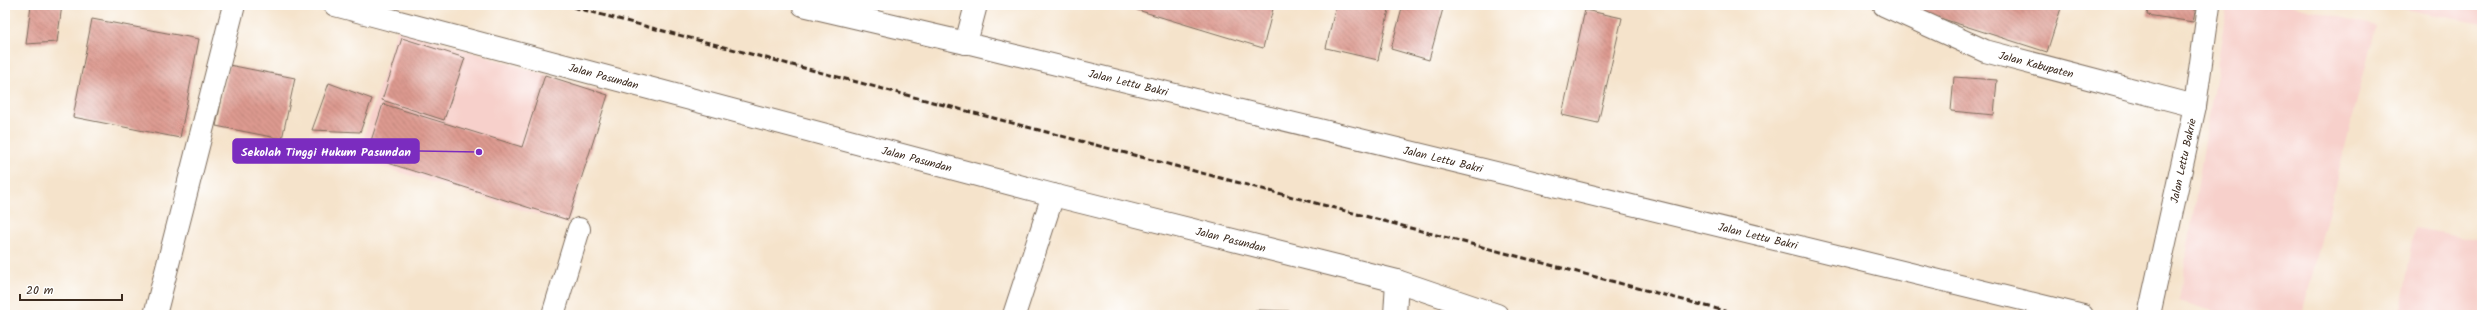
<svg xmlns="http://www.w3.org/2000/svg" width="2487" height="320" font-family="Kalam,sans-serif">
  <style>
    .built { fill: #f7d0cb }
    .building { fill: url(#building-back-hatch) }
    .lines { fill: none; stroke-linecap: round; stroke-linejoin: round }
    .lane-casing { stroke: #7c6b5b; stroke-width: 22 }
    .street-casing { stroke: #7c6b5b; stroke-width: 24 }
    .secondary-casing { stroke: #7c6b5b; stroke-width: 24 }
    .lane { stroke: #fff; stroke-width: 20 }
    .street { stroke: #fff; stroke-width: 22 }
    .secondary { stroke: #fff; stroke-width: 22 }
    .rail { stroke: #3b2a1e; stroke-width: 3; stroke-dasharray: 6 3; stroke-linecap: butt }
    .labels { text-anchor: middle; stroke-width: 3.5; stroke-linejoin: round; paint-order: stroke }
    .street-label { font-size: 11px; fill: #3b2a1e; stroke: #fff }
    .leader { fill: none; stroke: #7b2cbf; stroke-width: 1.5 }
    .callout-dot { fill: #7b2cbf; stroke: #fff; stroke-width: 1.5 }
    .callout { fill: #7b2cbf; stroke: #7b2cbf; stroke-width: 1.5 }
    .callout-label { font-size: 12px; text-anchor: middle; font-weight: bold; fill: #fff }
  </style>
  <defs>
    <pattern id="building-back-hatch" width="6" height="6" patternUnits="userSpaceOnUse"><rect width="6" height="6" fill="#dd9a90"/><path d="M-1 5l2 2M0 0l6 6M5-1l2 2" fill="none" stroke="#b47e75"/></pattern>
  </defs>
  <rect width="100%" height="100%" fill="#fff"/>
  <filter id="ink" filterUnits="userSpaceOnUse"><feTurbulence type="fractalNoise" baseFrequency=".025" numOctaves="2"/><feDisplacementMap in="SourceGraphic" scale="8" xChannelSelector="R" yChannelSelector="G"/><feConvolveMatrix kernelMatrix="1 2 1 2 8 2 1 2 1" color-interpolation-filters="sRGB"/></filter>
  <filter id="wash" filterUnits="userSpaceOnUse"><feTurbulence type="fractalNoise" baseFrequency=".012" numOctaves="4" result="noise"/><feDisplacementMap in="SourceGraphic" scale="16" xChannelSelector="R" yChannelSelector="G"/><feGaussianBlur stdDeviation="0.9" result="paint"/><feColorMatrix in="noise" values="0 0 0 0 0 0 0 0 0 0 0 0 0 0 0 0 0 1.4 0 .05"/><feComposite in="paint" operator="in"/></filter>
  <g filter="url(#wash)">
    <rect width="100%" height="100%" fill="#f5e3cb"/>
    <path class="built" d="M2227,5H2291L2376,26L2302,315H2226L2179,301Z
      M2384,5H2482V24Z
      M397,29L608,94L568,224L357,159Z
      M2415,228L2482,240V315H2400Z"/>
    <g id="blocks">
      <path class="building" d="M5,5H9L5,14Z
        M31,5H62L57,42L26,44Z
        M1121,5H1274L1263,48Z
        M1336,5H1390L1378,60L1326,48Z
        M1403,5H1444L1429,60L1391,49Z
        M1923,5H2017L2025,8L2026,5H2062L2047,52L1921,12Z
        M2149,5H2196L2193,22L2147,15Z
        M1585,10L1622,18L1598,123L1562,115Z
        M92,19L199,39L180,138L73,117Z
        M402,38L465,58L444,120L382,100Z
        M229,65L295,78L282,139L216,126Z
        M545,75L608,95L568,220L366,156L383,104L522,147Z
        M1954,77L1997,80L1994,115L1951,111Z
        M329,83L372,99L360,132L312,130Z
        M1255,310L1293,311L1292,315H1255Z"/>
    </g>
  </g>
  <g filter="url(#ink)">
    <use href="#blocks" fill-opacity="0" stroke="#7c6b5b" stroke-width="1"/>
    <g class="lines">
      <defs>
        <g id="lane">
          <path id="s1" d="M966,43L2083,315"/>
        </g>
        <g id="street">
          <path id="s2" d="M335,5L1053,195L1397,281L1497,315"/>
          <path id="s3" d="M1884,5L1985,51L2195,106"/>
          <path d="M966,43L976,5"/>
          <path d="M155,315L234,5"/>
          <path d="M553,315L579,229"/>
          <path d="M1014,315L1053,195"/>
          <path d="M1395,315L1397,281"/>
          <path id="s4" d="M2149,315L2195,106L2209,5"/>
        </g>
        <path id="secondary" d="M803,5L966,43"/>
      </defs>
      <use href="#lane" class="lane-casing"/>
      <use href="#street" class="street-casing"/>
      <use href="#secondary" class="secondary-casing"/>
      <use href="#lane" class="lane"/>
      <use href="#street" class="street"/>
      <use href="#secondary" class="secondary"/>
      <path class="rail" d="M565,5L1740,315"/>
    </g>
  </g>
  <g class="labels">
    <g class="street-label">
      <text dy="4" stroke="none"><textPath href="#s3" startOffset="164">Jalan Kabupaten</textPath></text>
      <text dy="4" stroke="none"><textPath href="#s2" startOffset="278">Jalan Pasundan</textPath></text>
      <text dy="4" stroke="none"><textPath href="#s1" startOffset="167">Jalan Lettu Bakri</textPath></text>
      <text dy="4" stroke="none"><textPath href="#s2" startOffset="602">Jalan Pasundan</textPath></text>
      <text dy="4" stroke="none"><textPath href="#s1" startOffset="491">Jalan Lettu Bakri</textPath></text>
      <text dy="4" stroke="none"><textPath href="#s4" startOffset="158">Jalan Lettu Bakrie</textPath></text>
      <text dy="4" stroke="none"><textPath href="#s1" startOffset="815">Jalan Lettu Bakri</textPath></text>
      <text dy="4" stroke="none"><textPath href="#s2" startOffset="926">Jalan Pasundan</textPath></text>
    </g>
  </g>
  <path class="leader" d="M479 152L419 151"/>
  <circle class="callout-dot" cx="479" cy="152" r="4"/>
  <rect class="callout" x="233" y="139" width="186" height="24" rx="4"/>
  <g class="callout-label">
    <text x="326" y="156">Sekolah Tinggi Hukum Pasundan</text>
  </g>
  <rect width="2487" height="320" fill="none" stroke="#fff" stroke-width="20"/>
  <path d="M20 294v6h102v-6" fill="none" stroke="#3b2a1e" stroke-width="2"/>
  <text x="26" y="294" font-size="12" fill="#3b2a1e" stroke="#ffffff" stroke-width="3" paint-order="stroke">20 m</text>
</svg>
